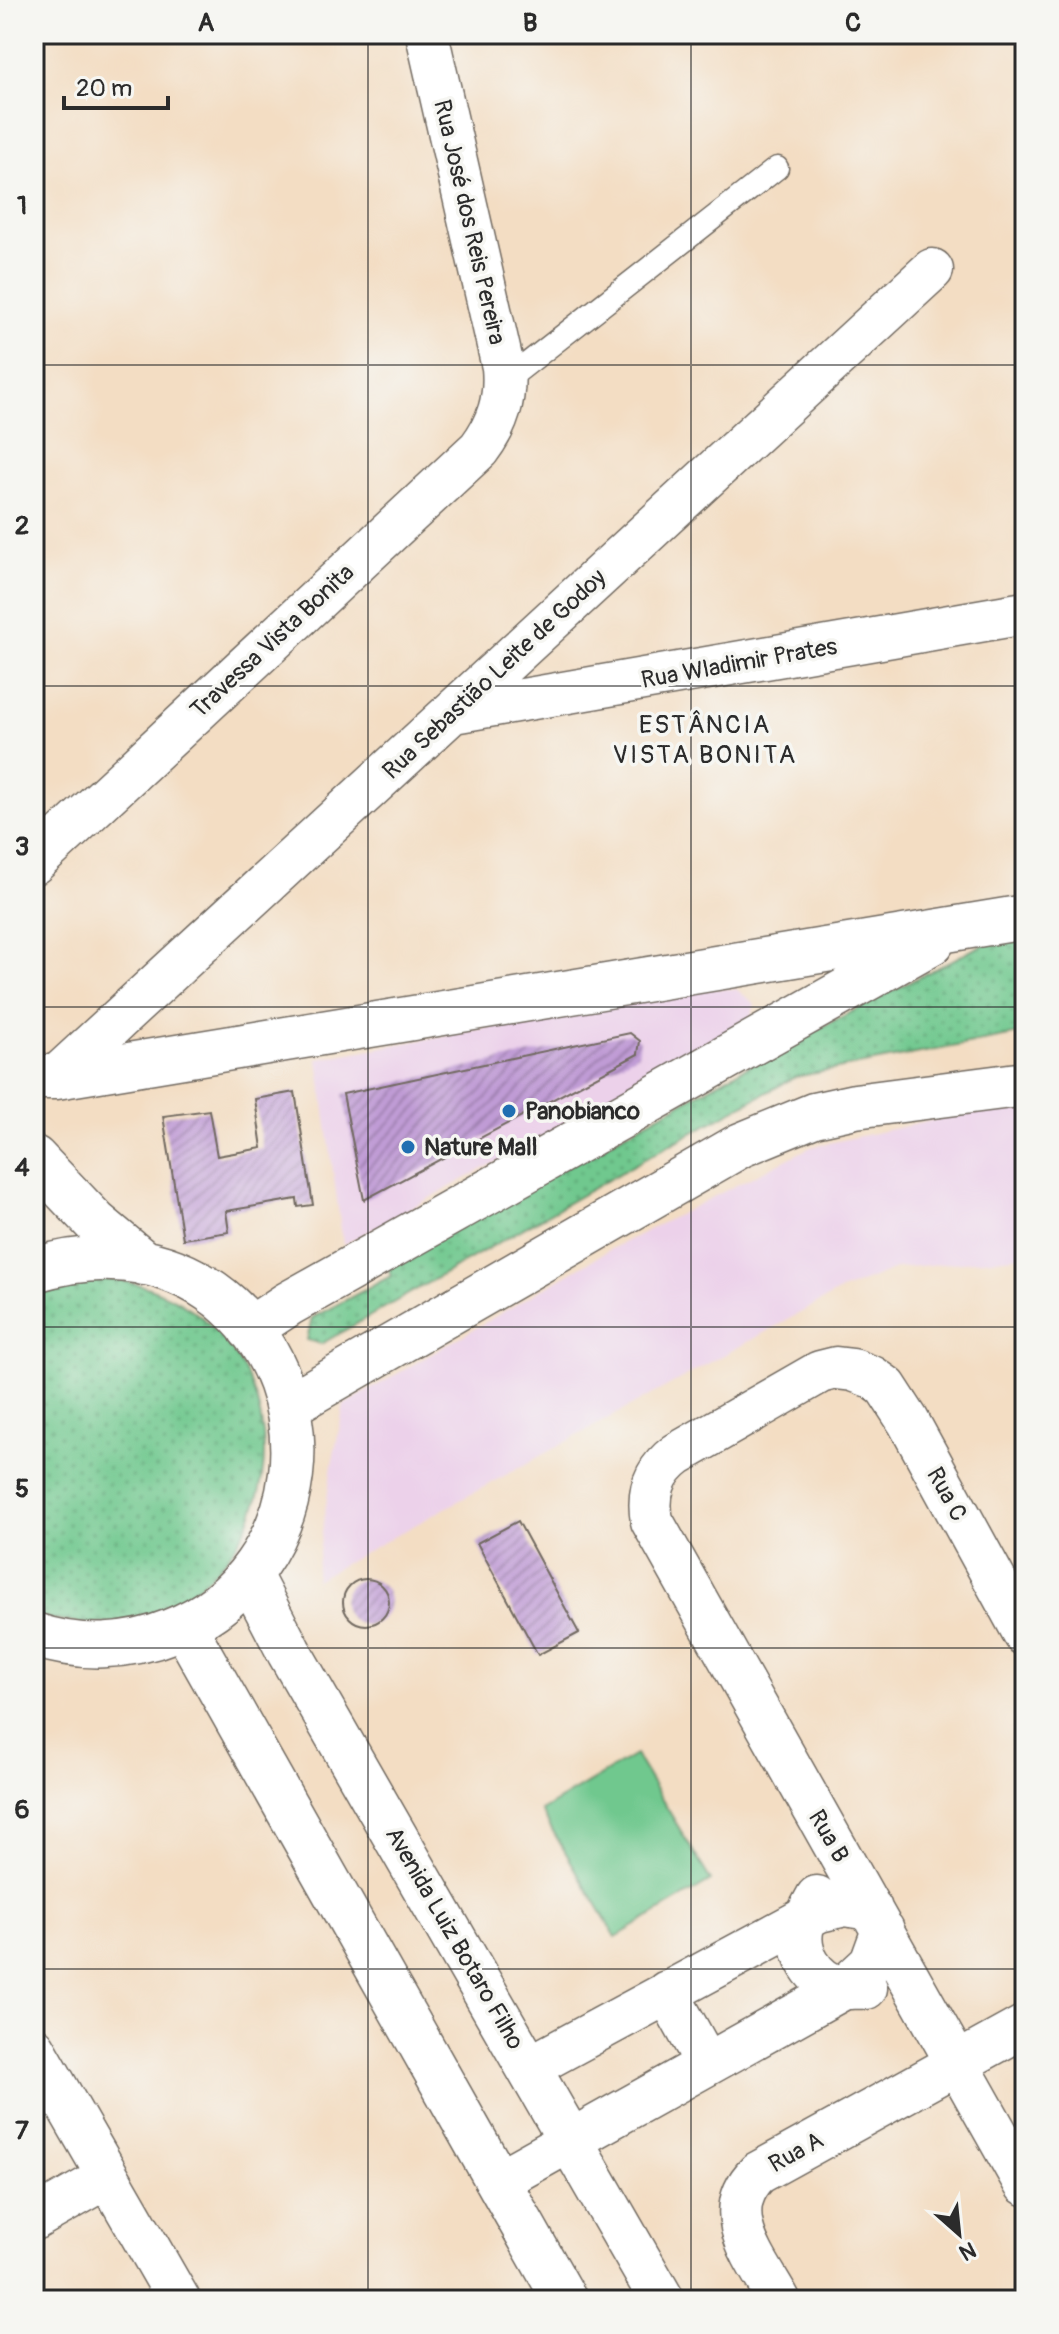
<svg xmlns="http://www.w3.org/2000/svg" width="1059" height="2334" font-family="Pangolin,sans-serif">
  <style>
    .built { fill: #ecd1ea }
    .grass { fill: url(#grass-dots); stroke: #4e7a5c; stroke-width: 2 }
    .garden { fill: #70c88e; stroke: #4e7a5c; stroke-width: 2 }
    .building { fill: url(#building-hatch) }
    .lines { fill: none; stroke-linecap: round; stroke-linejoin: round }
    .lane-casing { stroke: #716960; stroke-width: 25 }
    .street-casing { stroke: #716960; stroke-width: 45 }
    .secondary-casing { stroke: #716960; stroke-width: 47 }
    .lane { stroke: #fff; stroke-width: 22 }
    .street { stroke: #fff; stroke-width: 42 }
    .secondary { stroke: #fff; stroke-width: 44 }
    .grid { fill: none; stroke: #2b2b2b; stroke-width: 2; stroke-opacity: 0.55 }
    .poi-dot { fill: #1f6fb2; stroke: #f6f6f2; stroke-width: 3 }
    .labels { text-anchor: middle; stroke-width: 7; stroke-linejoin: round; paint-order: stroke }
    .street-label { font-size: 24px; fill: #2b2b2b; stroke: #f6f6f2 }
    .poi-label { font-size: 24px; font-weight: bold; fill: #2b2b2b; stroke: #f6f6f2; text-anchor: start }
    .neighbourhood-label { font-size: 26px; letter-spacing: 2px; fill: #2b2b2b; stroke: #f6f6f2 }
    .neatline { fill: none; stroke: #2b2b2b; stroke-width: 3 }
    .grid-label { font-size: 26px; text-anchor: middle; font-weight: bold; fill: #2b2b2b }
  </style>
  <defs>
    <pattern id="grass-dots" width="8" height="8" patternUnits="userSpaceOnUse" patternTransform="scale(2)"><rect width="8" height="8" fill="#70c88e"/><path d="M2 2h.1M6 6h.1" fill="none" stroke="#5ca374" stroke-width="1.8" stroke-linecap="round"/></pattern>
    <pattern id="building-hatch" width="6" height="6" patternUnits="userSpaceOnUse" patternTransform="scale(2)"><rect width="6" height="6" fill="#c09bd5"/><path d="M-1 1l2-2M0 6l6-6M5 7l2-2" fill="none" stroke="#9c7fad"/></pattern>
  </defs>
  <rect width="100%" height="100%" fill="#f6f6f2"/>
  <filter id="ink" filterUnits="userSpaceOnUse"><feTurbulence type="fractalNoise" baseFrequency=".0125" numOctaves="2"/><feDisplacementMap in="SourceGraphic" scale="16" xChannelSelector="R" yChannelSelector="G"/><feConvolveMatrix kernelMatrix="1 2 1 2 8 2 1 2 1" color-interpolation-filters="sRGB"/></filter>
  <filter id="wash" filterUnits="userSpaceOnUse"><feTurbulence type="fractalNoise" baseFrequency=".006" numOctaves="4" result="noise"/><feDisplacementMap in="SourceGraphic" scale="32" xChannelSelector="R" yChannelSelector="G"/><feGaussianBlur stdDeviation="1.8" result="paint"/><feColorMatrix in="noise" values="0 0 0 0 0 0 0 0 0 0 0 0 0 0 0 0 0 1.4 0 .05"/><feComposite in="paint" operator="in"/></filter>
  <g filter="url(#wash)">
    <rect width="100%" height="100%" fill="#f3ddc3"/>
    <path class="built" d="M703,988L736,989L755,1004L749,1025L343,1245L318,1059Z
      M1025,1107V1256L898,1268L838,1292L315,1580L332,1465L344,1405L609,1250L811,1147L970,1112Z"/>
    <path class="grass" d="M1025,930V1033L795,1077L662,1149L321,1344L307,1340L312,1318L391,1276L387,1265L781,1048L974,949L1016,931Z
      M86,1278C106,1280 127,1280 146,1287C178,1297 209,1319 229,1346C293,1433 267,1555 169,1605C155,1612 140,1619 124,1622C93,1627 64,1623 34,1615V1289Z"/>
    <path class="garden" d="M635,1755L711,1881L616,1937L541,1811Z"/>
    <g id="blocks">
      <path class="building" d="M630,1033L640,1041L638,1054L364,1200L343,1094Z
        M295,1092L313,1205L298,1207L297,1199L226,1211L229,1232L183,1239L163,1116L209,1110L217,1156L262,1148L255,1099Z
        M518,1521L579,1633L538,1655L477,1543Z
        M343 1602a23 23 0 1 1 46 0a23 23 0 1 1-46 0Z"/>
    </g>
  </g>
  <g filter="url(#ink)">
    <use href="#blocks" fill-opacity="0" stroke="#716960" stroke-width="2"/>
    <g class="lines">
      <defs>
        <path id="lane" d="M504,382L777,168"/>
        <path id="street" d="M453,712L1025,613
          M34,863L479,449C498,424 506,399 503,367L427,34
          M56,1077L932,270
          M1025,1635L908,1421L886,1387L872,1377L853,1370L836,1368L820,1372L677,1454C654,1471 647,1493 652,1521L1025,2184
          M817,1897C812,1906 806,1916 803,1926C796,1953 814,1981 840,1987C848,1989 857,1987 866,1988
          M667,1992L707,2064
          M34,2048L179,2300
          M530,2067L819,1911L845,1905L871,1909
          M498,2181L844,1988L871,1963L883,1930
          M34,2219L108,2177
          M779,2300C757,2260 717,2214 758,2173L1025,2026"/>
        <path id="secondary" d="M34,1077H56L1025,917
          M34,1158L95,1222L144,1263
          M34,1270C70,1259 105,1255 142,1262C280,1290 335,1454 256,1565C235,1595 205,1618 171,1631C127,1649 79,1650 34,1635
          M250,1329L288,1304L932,942
          M288,1406L741,1145L814,1115L855,1106L1025,1084
          M249,1575L289,1652L662,2300
          M184,1626L565,2300"/>
      </defs>
      <use href="#lane" class="lane-casing"/>
      <use href="#street" class="street-casing"/>
      <use href="#secondary" class="secondary-casing"/>
      <use href="#lane" class="lane"/>
      <use href="#street" class="street"/>
      <use href="#secondary" class="secondary"/>
    </g>
  </g>
  <path class="grid" d="M368,34V2300M691,34V2300M34,365H1025M34,686H1025M34,1007H1025M34,1327H1025M34,1648H1025M34,1969H1025"/>
  <g class="poi-dot">
    <circle cx="509" cy="1111" r="8"/>
    <circle cx="408" cy="1147" r="8"/>
  </g>
  <g class="labels">
    <g class="street-label">
      <text transform="translate(470 222) rotate(77)" y="8">Rua José dos Reis Pereira</text>
      <text transform="translate(272 641) rotate(-43)" y="8">Travessa Vista Bonita</text>
      <text transform="translate(739 663) rotate(-10)" y="8">Rua Wladimir Prates</text>
      <text transform="translate(494 674) rotate(-43)" y="8">Rua Sebastião Leite de Godoy</text>
      <text transform="translate(947 1494) rotate(61)" y="8">Rua C</text>
      <text transform="translate(829 1836) rotate(60)" y="8">Rua B</text>
      <text transform="translate(455 1938) rotate(60)" y="8">Avenida Luiz Botaro Filho</text>
      <text transform="translate(796 2152) rotate(-29)" y="8">Rua A</text>
    </g>
    <g class="poi-label">
      <text x="525" y="1119">Panobianco</text>
      <text x="424" y="1155">Nature Mall</text>
    </g>
    <g class="neighbourhood-label">
      <text x="705" y="733">ESTÂNCIA<tspan x="705" dy="30">VISTA BONITA</tspan></text>
    </g>
  </g>
  <rect width="1059" height="2334" fill="none" stroke="#f6f6f2" stroke-width="88"/>
  <g transform="translate(959 2234) rotate(153)" stroke="#f6f6f2" stroke-width="6" paint-order="stroke">
  <path d="M0-6L14 30L0 20L-14 30Z" fill="#2b2b2b"/>
  <text y="-12" font-size="22" font-weight="bold" text-anchor="middle" fill="#2b2b2b">N</text>
  </g>
  <path d="M64 96v12h104v-12" fill="none" stroke="#2b2b2b" stroke-width="4"/>
  <text x="76" y="96" font-size="24" fill="#2b2b2b" stroke="#f6f6f2" stroke-width="6" paint-order="stroke">20 m</text>
  <rect x="44" y="44" width="971" height="2246" class="neatline"/>
  <g class="grid-label">
    <text x="206" y="31">A</text>
    <text x="530" y="31">B</text>
    <text x="853" y="31">C</text>
    <text x="22" y="214">1</text>
    <text x="22" y="534">2</text>
    <text x="22" y="855">3</text>
    <text x="22" y="1176">4</text>
    <text x="22" y="1497">5</text>
    <text x="22" y="1818">6</text>
    <text x="22" y="2139">7</text>
  </g>
</svg>
